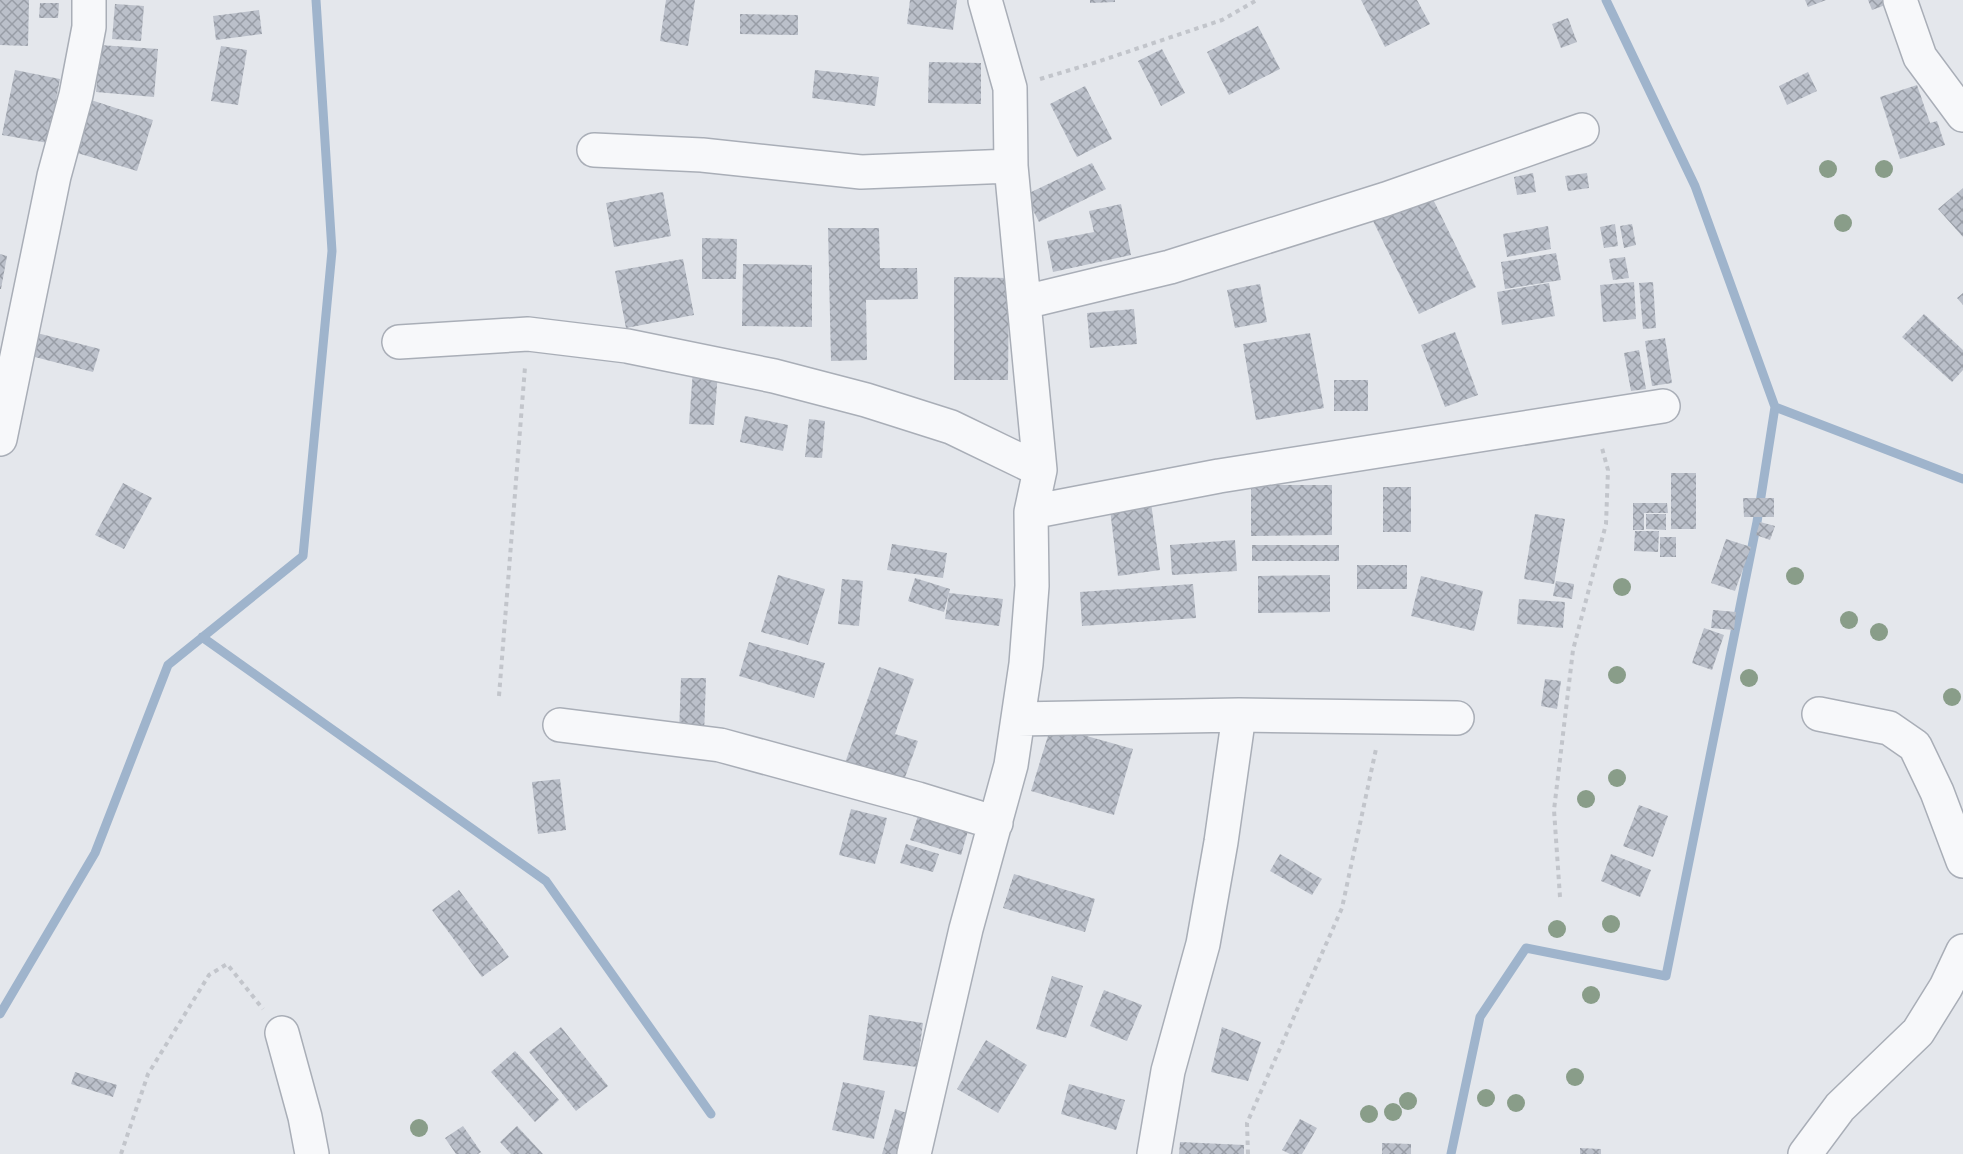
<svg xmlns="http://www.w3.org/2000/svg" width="1963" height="1154" font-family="'Varela Round',sans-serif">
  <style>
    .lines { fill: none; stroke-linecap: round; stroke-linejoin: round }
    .stream { stroke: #9fb4cc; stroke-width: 9 }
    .building { fill: url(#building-cross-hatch) }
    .minor-casing { stroke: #a9aeb7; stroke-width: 36 }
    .path { stroke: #c2c5cb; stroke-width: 4; stroke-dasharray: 4.5 4.5; stroke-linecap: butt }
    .minor { stroke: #f7f8fa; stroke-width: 33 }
    .tree { fill: #899d89 }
  </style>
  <defs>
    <pattern id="building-cross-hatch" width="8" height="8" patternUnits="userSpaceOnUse" patternTransform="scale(1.5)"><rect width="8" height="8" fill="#bbc0ca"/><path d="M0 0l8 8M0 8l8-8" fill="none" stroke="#989da6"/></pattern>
  </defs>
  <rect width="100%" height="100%" fill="#e4e7ec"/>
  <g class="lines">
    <path class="stream" d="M1775,407L1963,479
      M202,637L546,881L711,1114
      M0,1014L95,853L168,665L303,556L332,251L316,0
      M1451,1154L1480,1017L1526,948L1666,976L1757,522L1775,407L1695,186L1606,0"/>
  </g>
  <path class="building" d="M0,0H29L28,46L0,45Z
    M666,0H695L688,46L660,41Z
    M910,0H957L953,30L907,24Z
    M1090,0H1115V2L1090,3Z
    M1361,0H1417L1430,24L1385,47Z
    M1805,0H1826L1808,7Z
    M1868,0H1887L1888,4L1872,10Z
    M40,3H59L58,18H39Z
    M115,4L144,6L141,41L112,39Z
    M259,10L262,34L216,40L213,16Z
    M740,14L798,15V35L740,34Z
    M1568,18L1577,42L1561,48L1552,24Z
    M1258,26L1280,69L1229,95L1207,52Z
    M100,45L158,49L154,97L96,92Z
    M221,46L247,50L238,105L211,101Z
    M1162,49L1185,93L1161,106L1138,61Z
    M929,62L981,63V104L928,103Z
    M15,70L60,79L48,143L2,135Z
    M815,70L879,77L875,106L812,98Z
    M1808,72L1817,91L1787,105L1779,86Z
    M1917,85L1930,123L1937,121L1945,145L1900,159L1880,97Z
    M1085,86L1112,139L1077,157L1050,104Z
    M91,100L153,120L137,171L74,152Z
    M1092,163L1106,189L1039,222L1025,195Z
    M1533,173L1536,192L1517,195L1514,177Z
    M1587,173L1589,188L1568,191L1565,176Z
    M1963,188V237L1938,209Z
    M663,192L671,236L614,247L606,203Z
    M1430,193L1476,287L1419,314L1373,221Z
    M1121,204L1131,255L1053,272L1047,241L1094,232L1089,211Z
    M1615,224L1618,246L1604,248L1600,227Z
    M1632,224L1636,245L1624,248L1620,226Z
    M1548,226L1551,249L1507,257L1503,234Z
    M828,228H879L880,268H917L918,299L866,300L867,360L831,361Z
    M702,238L737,239L736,279H702Z
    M1556,253L1561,280L1505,289L1501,262Z
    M0,254L7,256L1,289H0Z
    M1625,257L1629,278L1613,280L1609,259Z
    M683,259L694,315L626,328L615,271Z
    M743,264L812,265V327L742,326Z
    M954,277L1009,278L1008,380H954Z
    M1634,282L1636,319L1603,322L1600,285Z
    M1653,282L1656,328L1643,329L1639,283Z
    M1549,283L1555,316L1502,325L1497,292Z
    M1260,284L1267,322L1235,328L1227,290Z
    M1963,293V305L1957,298Z
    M1134,309L1137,344L1090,348L1087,313Z
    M1924,314L1963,350V370L1952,382L1902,337Z
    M1455,332L1478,395L1445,407L1421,345Z
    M37,333L100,349L93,372L31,356Z
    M1310,333L1324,408L1256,420L1243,344Z
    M1665,338L1672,383L1652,386L1645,341Z
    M1639,350L1646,389L1631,391L1624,353Z
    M693,370L718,372L714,425L689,424Z
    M1334,380H1368V411H1334Z
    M745,416L788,425L783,451L740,442Z
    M809,419L825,421L822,458L805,457Z
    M1671,473H1696V529H1671Z
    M123,483L152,498L124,549L95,535Z
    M1251,485H1332V535L1251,536Z
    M1383,487H1411V532H1383Z
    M1150,495L1160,570L1118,576L1109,501Z
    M1743,498H1774V517H1744Z
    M1633,503H1667L1668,513H1644V530H1633Z
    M1535,514L1565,519L1554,584L1524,579Z
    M1646,514H1666V530L1646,529Z
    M1760,522L1775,526L1770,540L1756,535Z
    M1635,531H1659L1658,552L1634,551Z
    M1660,537H1676V557H1660Z
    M1726,539L1751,547L1735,591L1711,583Z
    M1235,540L1237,571L1172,575L1170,545Z
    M892,544L947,553L943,578L887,570Z
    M1252,545H1339V561H1252Z
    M1357,565H1407V589H1357Z
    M778,575L825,589L808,645L761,632Z
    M1330,575V612L1258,613V576Z
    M1421,576L1483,591L1474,631L1411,616Z
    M915,578L950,589L949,593L1003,599L999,626L945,619L949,593L944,612L908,601Z
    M842,579L863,581L859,626L838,624Z
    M1556,581L1574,584L1572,599L1553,596Z
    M1193,584L1196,618L1082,626L1080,592Z
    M1519,599L1565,602L1563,628L1517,624Z
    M1713,610L1736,612L1734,630L1711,628Z
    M1704,628L1724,635L1712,670L1692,663Z
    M749,642L825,663L814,698L739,676Z
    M879,667L914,679L895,734L918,741L903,783L845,763Z
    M681,678H706L704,735L679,733Z
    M1545,679L1561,681L1557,709L1541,706Z
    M1051,726L1133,749L1114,815L1031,791Z
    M560,779L566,830L538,834L532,782Z
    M1639,805L1668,816L1653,857L1623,846Z
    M851,809L887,818L875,864L839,855Z
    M918,816L968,831L961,855L910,840Z
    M906,844L939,854L933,872L900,863Z
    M1280,854L1322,879L1312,895L1270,871Z
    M1611,854L1651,870L1640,897L1601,881Z
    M1014,874L1095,899L1085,932L1003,908Z
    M459,890L509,957L482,977L432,910Z
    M1052,976L1083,986L1066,1038L1036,1029Z
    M1104,990L1142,1005L1127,1041L1090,1026Z
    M869,1015L923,1023L917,1067L863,1060Z
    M561,1027L608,1086L576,1111L529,1052Z
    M1222,1027L1261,1042L1248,1081L1211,1072Z
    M986,1040L1027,1065L998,1113L957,1089Z
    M515,1051L559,1100L535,1122L491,1072Z
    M75,1072L117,1085L113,1097L71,1084Z
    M843,1082L885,1091L874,1139L832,1130Z
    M1069,1084L1125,1100L1116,1130L1061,1114Z
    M895,1109L916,1116L904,1154H882Z
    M1300,1119L1317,1128L1302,1154H1290L1282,1150Z
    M463,1126L481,1152L478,1154H456L445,1138Z
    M517,1126L543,1154H511L500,1142Z
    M1180,1142L1244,1145V1154H1179Z
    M1382,1143L1411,1144V1154H1382Z
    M1580,1148L1601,1149V1154H1580Z"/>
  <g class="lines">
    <defs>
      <path id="minor" d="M1900,0L1920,57L1963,115
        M594,150L702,155L861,172L1011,166
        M1025,302L1170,267L1386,199L1582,130
        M399,342L528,334L627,346L774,376L866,400L951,427L1040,470
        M0,439L54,176L76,95L89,27V0
        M1031,512L1219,476L1663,406
        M1819,714L1889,728L1915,746L1937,792L1963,861
        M1018,719L1239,715L1457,718
        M560,725L720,745L918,799L996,823
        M282,1033L305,1117L312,1154
        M914,1154L966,929L1011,765L1026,664L1032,586L1031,512L1040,470L1011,166L1010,88L985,0
        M1154,1154L1168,1071L1203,944L1221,842L1239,715
        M1805,1154L1840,1107L1918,1032L1946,987L1963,951"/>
    </defs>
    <use href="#minor" class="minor-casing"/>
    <path class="path" d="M1040,79L1097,62L1222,20L1257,0
      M499,696L525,367
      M1560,897L1554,810L1573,650L1606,524L1608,470L1602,448
      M121,1154L148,1074L209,975L227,964L263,1009
      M1248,1154L1247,1123L1342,908L1376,749"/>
    <use href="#minor" class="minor"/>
  </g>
  <g class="tree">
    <circle cx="1828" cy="169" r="9"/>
    <circle cx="1884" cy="169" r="9"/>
    <circle cx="1843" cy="223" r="9"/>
    <circle cx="1795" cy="576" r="9"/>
    <circle cx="1622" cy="587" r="9"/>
    <circle cx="1849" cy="620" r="9"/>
    <circle cx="1879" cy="632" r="9"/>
    <circle cx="1617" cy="675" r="9"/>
    <circle cx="1749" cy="678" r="9"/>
    <circle cx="1952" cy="697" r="9"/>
    <circle cx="1617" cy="778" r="9"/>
    <circle cx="1586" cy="799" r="9"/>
    <circle cx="1611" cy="924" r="9"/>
    <circle cx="1557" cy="929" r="9"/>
    <circle cx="1591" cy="995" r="9"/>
    <circle cx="1575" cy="1077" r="9"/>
    <circle cx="1486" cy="1098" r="9"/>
    <circle cx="1408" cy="1101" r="9"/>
    <circle cx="1516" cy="1103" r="9"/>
    <circle cx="1393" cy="1112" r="9"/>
    <circle cx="1369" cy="1114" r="9"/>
    <circle cx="419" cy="1128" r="9"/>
  </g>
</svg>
